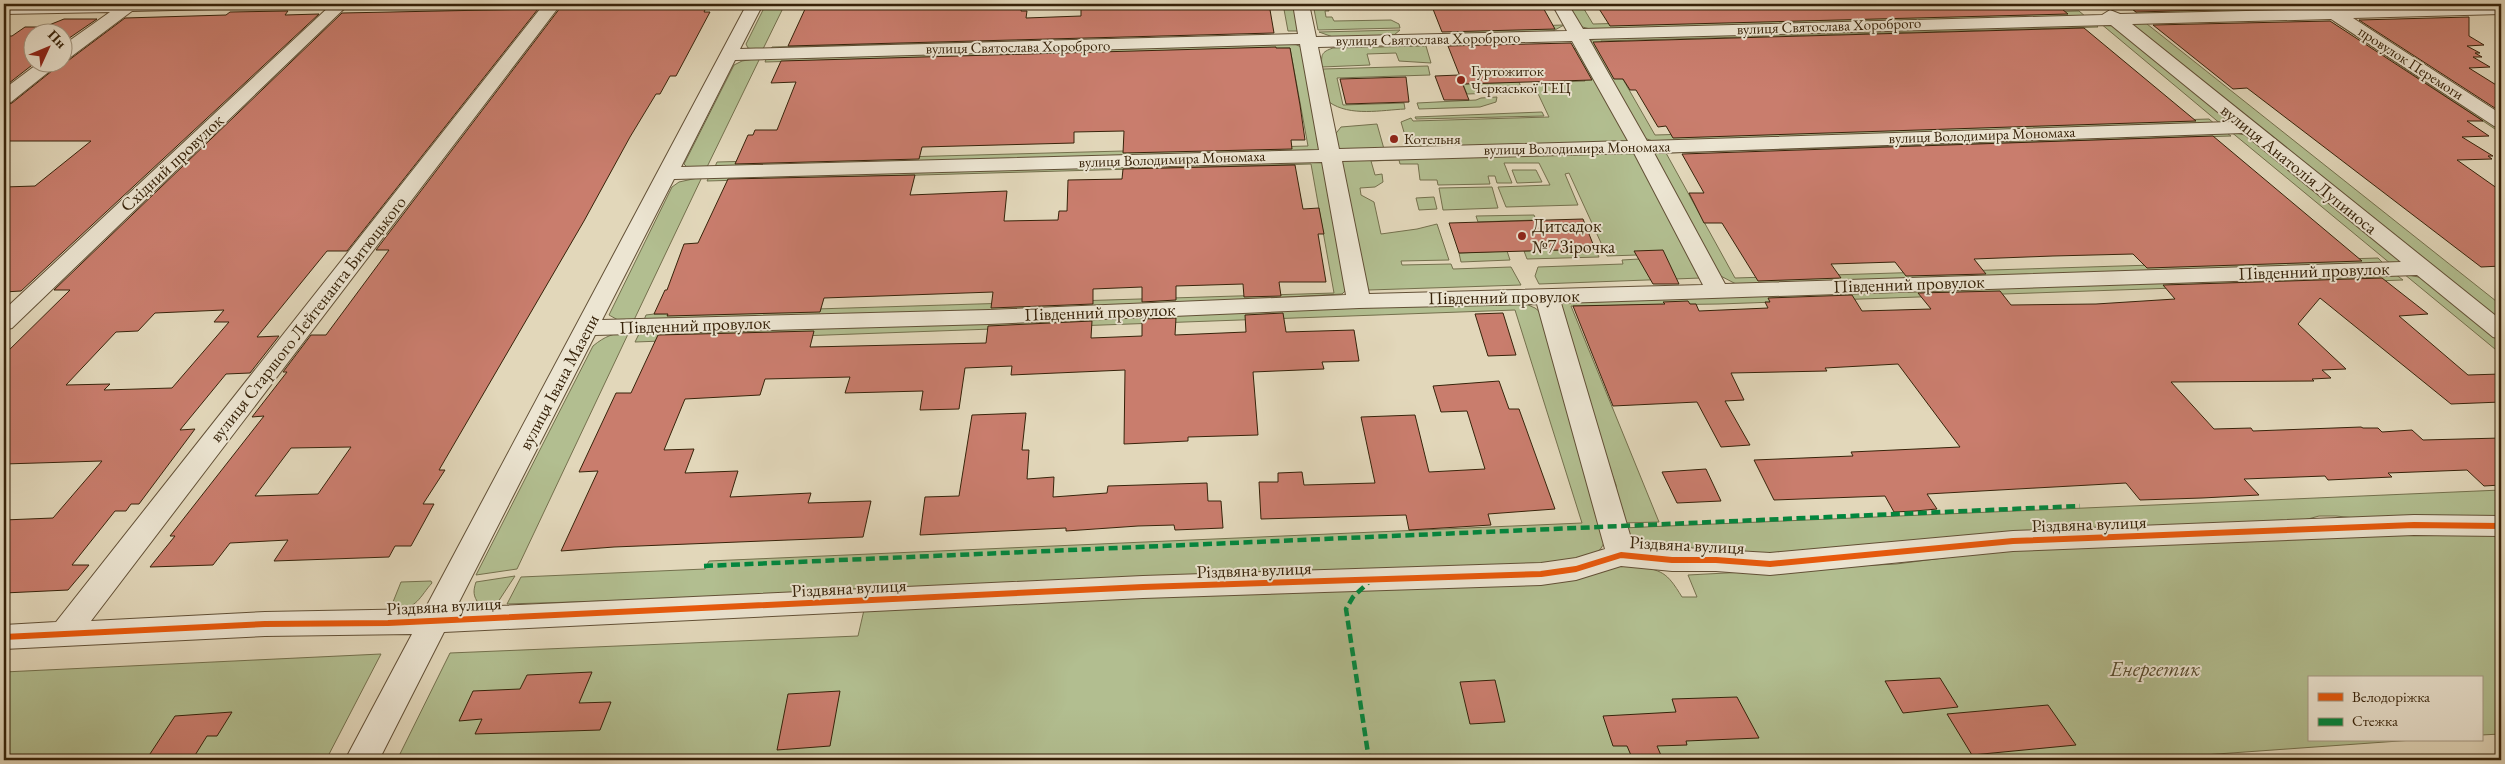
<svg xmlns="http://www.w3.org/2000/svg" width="2505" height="764" font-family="'EB Garamond',serif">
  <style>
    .green { fill: #b2be90; stroke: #74704d }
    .building { fill: #c97d6d; stroke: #37230a; fill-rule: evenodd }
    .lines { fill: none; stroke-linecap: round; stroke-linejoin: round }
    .street-casing { stroke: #625036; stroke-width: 2 }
    .street { fill: #ece5d2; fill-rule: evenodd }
    .quiet { stroke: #00873e; stroke-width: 4.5; stroke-dasharray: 9 4.5; stroke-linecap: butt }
    .cycleway-casing { stroke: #ece5d2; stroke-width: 9 }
    .cycleway { stroke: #e8590c; stroke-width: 6 }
    .poi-dot { fill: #8f2418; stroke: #ece5d2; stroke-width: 2 }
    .labels { text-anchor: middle; stroke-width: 4; stroke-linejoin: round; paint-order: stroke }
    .far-street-label { font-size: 15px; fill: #37230a; stroke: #ece5d2 }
    .far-poi-label { font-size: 15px; fill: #37230a; stroke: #ece5d2; text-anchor: start }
    .street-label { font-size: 18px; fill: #37230a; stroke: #ece5d2 }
    .poi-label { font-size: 18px; fill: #37230a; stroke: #ece5d2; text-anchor: start }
    .near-park-label { font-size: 21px; font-style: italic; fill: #564a2c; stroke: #ece5d2 }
  </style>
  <rect width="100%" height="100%" fill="#e2d7ba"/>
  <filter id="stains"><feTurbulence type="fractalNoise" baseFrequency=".004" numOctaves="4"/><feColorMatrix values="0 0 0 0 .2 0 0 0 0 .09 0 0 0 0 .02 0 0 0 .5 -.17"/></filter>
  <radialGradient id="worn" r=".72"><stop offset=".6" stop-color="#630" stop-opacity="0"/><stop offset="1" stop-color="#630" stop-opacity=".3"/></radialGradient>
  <path class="green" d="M766,4H785L762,51L748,48L746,44Z
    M1283,4H1295L1300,31H1288Z
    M1313,4H1327L1329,11H1325L1326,17H1332L1334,21L1391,20L1399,24L1400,28L1318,30Z
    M1567,4H1581L1593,24L2079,11L2086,17L1590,29L1579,26Z
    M2305,4H2316L2318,8L2315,10L2141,16L2133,10Z
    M2327,4H2501V7L2346,11Z
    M2142,20L2501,305V322L2132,25L2135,22Z
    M2333,21H2341L2501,125V133Z
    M2093,22L2098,27L1601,41L1655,135L2209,119L2216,125L1653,141L1644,138L1591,43L1592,40L1599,36Z
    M2100,23L2112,24L2230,121L2229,123L2222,125Z
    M1564,25L1553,31L1462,34L1459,28Z
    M1400,30L1394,35L1333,37L1319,32Z
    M1299,34L1296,36L770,51L772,47Z
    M1293,43L1301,47L1321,150L1316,151L714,169L717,162L1308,146L1290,48L765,62L767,57Z
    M1426,46L1431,63L1399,61L1396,53L1367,54L1370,65L1322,67C1321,55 1321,52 1333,48Z
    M1573,48L1584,52L1630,138L1627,142L1409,149L1401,122L1411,118L1413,121L1549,117L1533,83L1585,81L1573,56Z
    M760,58L706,169L688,168L684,164L734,65L742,61Z
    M1428,66L1430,75L1337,78L1343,105L1404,103L1405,109C1382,110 1350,117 1329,102L1323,69Z
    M1519,82L1523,92L1467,94L1463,84Z
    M1497,97L1496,102L1480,107L1419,109L1417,103L1476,100L1481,98Z
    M1542,112L1544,116L1416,119L1415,117Z
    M1377,124L1384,149L1342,151L1336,148L1333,137L1341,127Z
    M2224,131L2231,136L1666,153L1735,278L2378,258L2385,265L1736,284L1715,273L1652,154L1655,151Z
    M2230,131L2248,136L2401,260L2399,264H2391Z
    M1634,151L1701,278L1539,284L1535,276L1538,267L1623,264L1622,260L1639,259L1637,255L1607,256L1569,173L1565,174L1578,205L1506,207L1498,187L1550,185L1539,163H1504L1512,183H1497L1495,176H1488L1490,184L1438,185L1437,180H1420L1418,164H1400L1399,160L1371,161L1375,175L1382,174L1383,182L1375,187L1360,188L1361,195L1374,202L1381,234L1417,229L1437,224L1449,260L1401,261L1402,265L1451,264L1453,269L1511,267L1521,285L1369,290L1363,285L1341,161Z
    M1311,158L1323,162L1346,290L1342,294L1032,311L644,320L646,315L654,314L1334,293L1311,164L707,181L709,177Z
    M1512,170H1536L1542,182L1517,183Z
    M702,177L634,320H618L609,315L672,187L679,182Z
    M1492,187L1498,208L1443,210L1439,188Z
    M1434,197L1437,209L1419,210L1416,198Z
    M1534,215L1536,220L1478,222L1476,216Z
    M1595,249L1599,257L1527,259L1524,251Z
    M1507,251L1510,260L1461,262L1459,253Z
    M2395,274L2403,280L1719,304L1571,306L1659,522L1621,523L1616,485L1587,407L1558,309L1561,303Z
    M2404,274L2423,278L2501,341V354Z
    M1526,304L1535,308L1544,315L1592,484L1598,526L1605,539C1601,558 1581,559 1564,564L867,593L507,604L521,577L705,569L709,561L1582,523L1515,310L635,342L640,332L1364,305Z
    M629,332L517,569L476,575L593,346C605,336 614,333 629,332Z
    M2501,490V520H2374L2336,516H2319L2297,522L1765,556L1704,549L1656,553L1644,550L1634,544L1622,528Z
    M2420,531L2501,534V734L2481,735V678H2309V740H2413L2133,760H397L450,653L858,636L864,610L1633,565C1663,571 1666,571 1682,597H1697L1688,575L1896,564L2030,547Z
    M515,576L496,605L479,604C473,596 473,591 476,582Z
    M431,581L432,583C420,596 417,610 394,609L393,602L401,582Z
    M381,654L326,760H4V672Z"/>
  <path class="building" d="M671,4H708L704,12H710L676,76H670L660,94H656L630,137L584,221L439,470H445L423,504H434L411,546H395L389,557L274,561L288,540L230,543L213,565L150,567L175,536H170L264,416L252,417L287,372H283L311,335H326L389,250H376L560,8ZM351,447L318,494L255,496L291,448Z
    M869,4H1022L1021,11H1027L1026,18L1081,16V4H1269L1274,33L788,46L806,7Z
    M1431,4H1541L1555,29L1442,32Z
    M1596,4H2056L2068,14L1610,26Z
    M2126,4H2435L2338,6L2332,4L2324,7L2136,12Z
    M538,9L347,251H327L257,337L279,336L250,373L226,374L180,430L195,429L139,504H131L126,511H115L72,565H89L68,590L4,593V520L53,518L102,461L4,464V355L70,290H54L342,13ZM224,310L214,322H229L172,388L104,390L110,384L66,385L116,332L138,331L155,313Z
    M288,11L285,15L319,14L21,291L4,292V187L35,186L91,141H4V106L12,103L63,62L69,60L125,18L226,15L230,12Z
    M2469,17V36L2484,45L2467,46L2480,53H2475L2482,57H2473L2490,67L2469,68L2501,88V112L2359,20Z
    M64,19H97L62,43V32H32V62H36L4,87V36H12L25,27H44Z
    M2330,21L2483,121H2467L2489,136L2462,137L2493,156H2488L2492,159L2457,160L2501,191V266L2481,267L2247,88L2233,89L2153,25Z
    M2084,28L2196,121L1673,138L1666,126L1658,127L1636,90H1630L1623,79H1614L1593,42Z
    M1571,43L1592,80L1463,84L1448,46Z
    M1276,47V48H1290L1300,105L1305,140H1291L1292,149L1123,153L1124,131L1074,132V143L922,147L919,159L735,164L748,135H753L755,130H777L796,82L771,83L781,61Z
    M1459,75L1469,100H1444L1435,76Z
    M1406,77L1409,102L1346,104L1340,79Z
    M2213,136L2362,261L2147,268L2133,254L2053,256L1974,259L1986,274L1906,276L1895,262L1831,264L1841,278L1758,281L1722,223H1704L1689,193H1704L1682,154Z
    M1295,165L1303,209L1319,208L1324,234H1318L1326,282H1279L1281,296L1244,297L1243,284L1176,286V300L1142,302V287L1093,289V304L991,308L993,292L824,298L820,312L667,316L668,314H654L665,290H667L684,244L698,243L728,179L915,175L910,195L1007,191L1004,221L1058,220L1059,211H1067L1068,180L1122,179L1123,169Z
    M1583,219L1595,249L1459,253L1449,223Z
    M1663,250L1679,284H1653L1634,251Z
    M2382,278L2428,314L2399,316L2468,375L2501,374V402L2451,404L2320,298L2298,324L2346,369L2322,370L2331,378L2312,379L2314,381L2171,382L2214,429L2251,428L2253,431L2361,427L2363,428H2378L2382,432L2412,430L2423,440L2501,438V485L2484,486L2467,470L2388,473L2392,477L2328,480L2325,476L2244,479L2259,495L2202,498L2140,500L2126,483L1927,494L1937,509L1915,511L1894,512L1885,496L1774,500L1754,460L1853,456L1851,452L1960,447L1898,364L1825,368L1827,371L1731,373L1744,400L1725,401L1750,445L1721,447L1697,402L1613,406L1573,306L1665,304L1663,302L1688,301L1690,304H1696L1699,311L1768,308L1765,302H1770L1768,298L1852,295L1862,311L1931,309L1918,293L2000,291L2011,305L2096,304L2175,299L2163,285Z
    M1283,313L1286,332L1354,330L1359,361L1322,362L1324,369L1253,372L1258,435L1188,437V441L1124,444L1125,370L1011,375L1012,366L965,368L959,409L920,410L923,391L845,393L850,377L765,379L760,395L685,399L664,450L694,449L685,473L738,471L730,497L811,493L808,503L871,501L863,537L614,547L561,551L598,471L579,472L616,393H631L658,335L814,331L810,347L986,343L988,326L1092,321L1091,338L1142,336V319L1176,318L1175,335L1246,332L1245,315Z
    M1503,313L1516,355L1488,356L1475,314Z
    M1499,381L1509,409H1519L1555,509L1488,514L1491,525L1409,530L1406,515L1261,519L1259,482H1278V473L1302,472L1304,485L1375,483L1361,417L1415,415L1429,472L1485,469L1467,411L1441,412L1433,386Z
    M1026,413L1022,450H1029L1027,479L1054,477L1053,497L1107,493L1108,486L1207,483L1208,501H1221L1223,528L1175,530L1174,525L1138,526L1066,531V528L920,535L925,497L959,496L972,415Z
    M1706,469L1721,501L1677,503L1662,472Z
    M592,672L579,703L611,702L600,730L475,734L482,719L459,721L473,691L520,689L527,675Z
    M1940,678L1958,707L1903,713L1885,681Z
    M1495,680L1505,722L1470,724L1460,682Z
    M840,691L830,746L777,750L788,694Z
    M1737,697L1759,738L1686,741L1687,745L1657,746L1663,760H1633L1627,746H1613L1603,716L1676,712L1672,699Z
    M2048,705L2076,745L1972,755L1947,714Z
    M232,712L217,736H207L192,760H146L175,716Z"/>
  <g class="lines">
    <defs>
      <path id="street" d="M4,4H226L224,8L218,9L132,11L68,59L62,60V46L110,12L4,14Z
        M332,4H349L12,328L4,330V310Z
        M544,4H561L91,621L265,612L425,609L747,4H763L740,49L1298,34L1293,4H1309L1316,37L1567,31L1552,4H1568L1583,29L2102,15L2110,10L2120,14L2324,9L2331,6L2338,8L2501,4V14L2353,18L2501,114V128L2494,126L2331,19L2132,24L2501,320V339L2493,337L2417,275L1561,303L1633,545L1770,553L2013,531L2414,515L2501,516V536L2414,535L2013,551L1770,575L1716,571H1672L1621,566L1576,580L1541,585L1143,598L444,632L379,760H345L412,634L265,636L4,649V625L56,622ZM2111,25L2230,122L1647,141L1589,39ZM1572,41L1628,141L1339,149L1318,47ZM1300,44L1319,150L681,167L735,60ZM2243,133L2401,262L1725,284L1654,153ZM1634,153L1703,285L1369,294L1342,161ZM1322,162L1346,295L989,310L602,320L674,179ZM1537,304L1605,549L1576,558L1541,563L1143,576L456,608L595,335L989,324L1359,308Z
        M40,62H61L11,102L4,104V89Z"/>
    </defs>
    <use href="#street" class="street-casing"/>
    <use href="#street" class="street"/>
    <path class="quiet" d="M704,566L2080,506
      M1366,760H1369L1346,609L1353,597L1371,580"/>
    <defs>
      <path id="cycleway" d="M4,637L265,624L388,623L1143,587L1541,574L1576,569L1621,555L1672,560H1716L1770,564L2013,541L2414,525L2501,526"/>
    </defs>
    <use href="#cycleway" class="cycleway-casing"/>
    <use href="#cycleway" class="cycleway"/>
  </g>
  <g class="poi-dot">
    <circle cx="1461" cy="80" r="5"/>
    <circle cx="1394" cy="139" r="5"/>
    <circle cx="1522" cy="236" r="5"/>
  </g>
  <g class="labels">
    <g class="far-street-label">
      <text transform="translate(1829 26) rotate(-2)" y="5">вулиця Святослава Хороброго</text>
      <text transform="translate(1428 39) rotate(-1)" y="5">вулиця Святослава Хороброго</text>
      <text transform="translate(1018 47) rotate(-1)" y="5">вулиця Святослава Хороброго</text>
      <text transform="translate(2411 63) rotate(33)" y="5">провулок Перемоги</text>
      <text transform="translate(1982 135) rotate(-2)" y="5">вулиця Володимира Мономаха</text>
      <text transform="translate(1577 148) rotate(-1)" y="5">вулиця Володимира Мономаха</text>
      <text transform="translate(1172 159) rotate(-2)" y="5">вулиця Володимира Мономаха</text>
    </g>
    <g class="far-poi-label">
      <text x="1471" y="76">Гуртожиток<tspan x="1471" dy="17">Черкаської ТЕЦ</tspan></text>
      <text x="1404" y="144">Котельня</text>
    </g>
    <g class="street-label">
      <text transform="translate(172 163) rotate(-43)" y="6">Східний провулок</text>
      <text transform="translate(2299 169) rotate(39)" y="6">вулиця Анатолія Лупиноса</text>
      <text transform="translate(2314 271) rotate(-2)" y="6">Південний провулок</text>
      <text transform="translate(1909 284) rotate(-2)" y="6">Південний провулок</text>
      <text transform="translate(1504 297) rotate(-1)" y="6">Південний провулок</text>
      <text transform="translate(1100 312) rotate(-2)" y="6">Південний провулок</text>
      <text transform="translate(308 319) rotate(-52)" y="6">вулиця Старшого Лейтенанта Битюцького</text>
      <text transform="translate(695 325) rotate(-2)" y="6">Південний провулок</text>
      <text transform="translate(559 382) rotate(-62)" y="6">вулиця Івана Мазепи</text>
      <text transform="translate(2089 524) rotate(-2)" y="6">Різдвяна вулиця</text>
      <text transform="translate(1687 545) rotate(3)" y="6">Різдвяна вулиця</text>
      <text transform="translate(1254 570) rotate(-2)" y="6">Різдвяна вулиця</text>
      <text transform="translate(849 588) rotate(-3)" y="6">Різдвяна вулиця</text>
      <text transform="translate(444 606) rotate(-3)" y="6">Різдвяна вулиця</text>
    </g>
    <g class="poi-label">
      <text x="1532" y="232">Дитсадок<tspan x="1532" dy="21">№7 Зірочка</tspan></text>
    </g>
    <g class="near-park-label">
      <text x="2155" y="676">Енергетик</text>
    </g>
  </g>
  <rect width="2505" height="764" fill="none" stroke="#e2d7ba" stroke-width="20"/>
  <rect x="5" y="5" width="2495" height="754" fill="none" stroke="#37230a" stroke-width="2.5"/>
  <rect x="10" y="10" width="2485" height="744" fill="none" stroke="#37230a"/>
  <rect x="2308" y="676" width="175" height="65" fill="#ece5d2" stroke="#a49782"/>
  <rect x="2318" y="693" width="25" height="8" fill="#e8590c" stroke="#a49782"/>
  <text x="2352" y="702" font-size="15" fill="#37230a">Велодоріжка</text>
  <rect x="2318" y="718" width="25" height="8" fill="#00873e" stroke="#a49782"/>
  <text x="2352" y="726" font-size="15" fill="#37230a">Стежка</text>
  <g transform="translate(48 48) rotate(46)"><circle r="24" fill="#ece5d2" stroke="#a49782"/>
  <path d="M0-4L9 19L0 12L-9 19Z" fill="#8f2418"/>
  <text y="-8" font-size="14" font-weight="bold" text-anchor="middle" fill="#37230a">Пн</text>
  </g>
  <rect width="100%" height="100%" filter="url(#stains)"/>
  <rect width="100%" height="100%" fill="url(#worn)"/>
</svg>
